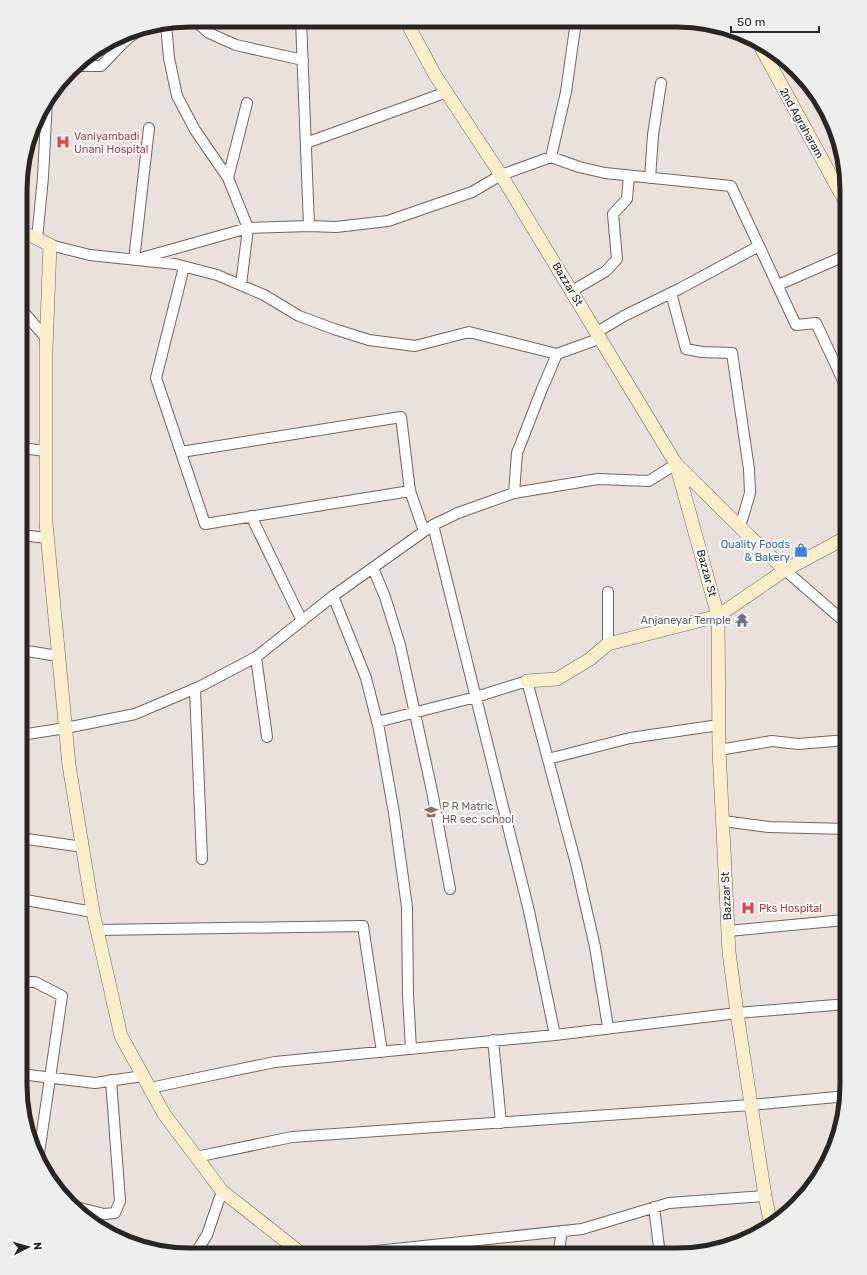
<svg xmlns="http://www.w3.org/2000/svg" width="867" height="1275" font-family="Rubik,sans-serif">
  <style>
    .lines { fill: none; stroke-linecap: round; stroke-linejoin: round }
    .street-casing { stroke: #6f6762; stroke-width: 12 }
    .secondary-casing { stroke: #6f6762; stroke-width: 14 }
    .street { stroke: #fff; stroke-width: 10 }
    .secondary { stroke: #fbeecb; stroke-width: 13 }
    .labels { text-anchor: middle; stroke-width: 4; stroke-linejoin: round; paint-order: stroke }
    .street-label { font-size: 11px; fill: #282523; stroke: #fff }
    .health-label { font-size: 11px; fill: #be3a42; stroke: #fff; text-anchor: start }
    .shop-label { font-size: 11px; fill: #366cbe; stroke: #fff; text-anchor: end }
    .worship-label { font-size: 11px; fill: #5b616d; stroke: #fff; text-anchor: end }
    .education-label { font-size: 11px; fill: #785e54; stroke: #fff; text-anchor: start }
    .rim { fill: none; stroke: #282523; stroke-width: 5 }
  </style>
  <rect width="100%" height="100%" fill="#ebe1dc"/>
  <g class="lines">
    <defs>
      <path id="street" d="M194,20L209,33L236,45L303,60
        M301,20L309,226
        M166,24L169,58L177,96L195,130L228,178L248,228L241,285
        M75,66H101C115,52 131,31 150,26
        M149,128L134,260L248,228L309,226L336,227L388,221L472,192L501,175L551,157L579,167L605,173L731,186L796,325L816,323L847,389
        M306,143L447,92
        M551,157L566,92L576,21
        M228,178L247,103
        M650,178L653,135L661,83
        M37,239L43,177L47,100
        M50,245L90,255L175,264L217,275L264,295L299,316L334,329L369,340L415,346L469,332L557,354L601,338
        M184,267L156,378L205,524L410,491L424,531
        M778,285L847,255
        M572,291L606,271L617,259L613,214L627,199L629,176
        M671,293L686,349L702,352L732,353L749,469L750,493L740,527
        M21,309L46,338
        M597,332L624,316L679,289L759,246
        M21,448L46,451
        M181,452L401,417L410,491
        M514,493L517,453L542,389L557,354
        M251,516L302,621
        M433,525L529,911L555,1035
        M21,535L47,538
        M373,568L385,597L400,645L432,791L450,889
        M785,570L847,624
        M608,592V644
        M333,596L366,678L379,729L394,813L407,907L408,995L411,1049
        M21,650L58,656
        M256,657L267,737
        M195,689L202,859
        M377,722L476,697L527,681L576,864L595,947L608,1027
        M21,735L66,728L135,714L201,686L256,657L333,596L433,525L458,513L514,493L598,479L649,481L676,464
        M719,750L772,741L798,744L847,740
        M548,759L630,738L719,725
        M723,821L769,827L847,829
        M20,838L83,847
        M20,899L93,912
        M97,930L363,926L382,1052
        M728,931L845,920L847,919
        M20,982H35L62,996L38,1160
        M493,1040L501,1123
        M20,1074L95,1083L143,1076
        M150,1088L275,1062L555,1035L737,1013L847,1004
        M196,1157L292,1137L751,1105L847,1096
        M76,1207L104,1214L115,1213L120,1201L111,1080
        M654,1207L660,1255
        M195,1254L207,1235L222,1191
        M348,1254L582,1229L669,1203L765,1196
        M558,1255L562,1231"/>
      <path id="secondary" d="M406,21L435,75L501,175L676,464L718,616L719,750L729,952L737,1013L765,1196L771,1225
        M758,42L847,205
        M21,231L50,245L46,349V523L69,765L93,912L121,1036L164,1114L222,1191L302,1254
        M676,464L747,534L785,570
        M527,681L557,679L590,659L608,644L718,616L785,570L847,537"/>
    </defs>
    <use href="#street" class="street-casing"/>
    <use href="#secondary" class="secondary-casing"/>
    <use href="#street" class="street"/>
    <use href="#secondary" class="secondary"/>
  </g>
  <defs>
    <symbol id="hospital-bare" viewBox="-9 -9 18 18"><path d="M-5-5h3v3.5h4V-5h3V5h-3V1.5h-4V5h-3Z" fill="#e0444e" stroke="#fff" stroke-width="2.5" paint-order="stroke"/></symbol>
    <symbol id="shop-bare" viewBox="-9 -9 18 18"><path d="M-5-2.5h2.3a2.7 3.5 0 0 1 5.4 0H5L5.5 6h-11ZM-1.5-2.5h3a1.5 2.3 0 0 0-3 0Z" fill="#3f7fe0" stroke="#fff" stroke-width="2.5" paint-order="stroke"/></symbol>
    <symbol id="temple-bare" viewBox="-9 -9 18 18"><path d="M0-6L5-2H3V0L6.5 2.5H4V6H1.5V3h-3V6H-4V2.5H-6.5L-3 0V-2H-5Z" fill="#6b7280" stroke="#fff" stroke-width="2.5" paint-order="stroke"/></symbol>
    <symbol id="school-bare" viewBox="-9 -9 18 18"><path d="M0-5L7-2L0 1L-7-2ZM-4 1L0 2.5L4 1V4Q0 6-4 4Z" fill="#8d6e63" stroke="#fff" stroke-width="2.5" paint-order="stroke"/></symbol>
  </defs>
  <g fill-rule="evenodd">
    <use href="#hospital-bare" x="53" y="132" width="20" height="20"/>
    <use href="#shop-bare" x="791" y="540" width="20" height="20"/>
    <use href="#temple-bare" x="732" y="610" width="20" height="20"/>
    <use href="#school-bare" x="421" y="802" width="20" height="20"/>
    <use href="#hospital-bare" x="738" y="898" width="20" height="20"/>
  </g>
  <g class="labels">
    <g class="street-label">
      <text transform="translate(802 123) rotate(61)" y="4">2nd Agraharam</text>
      <text transform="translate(568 284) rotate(59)" y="4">Bazzar St</text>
      <text transform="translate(707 573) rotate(75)" y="4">Bazzar St</text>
      <text transform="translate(726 896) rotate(-93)" y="4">Bazzar St</text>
    </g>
    <g class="health-label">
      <text x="74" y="140">Vaniyambadi<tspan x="74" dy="13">Unani Hospital</tspan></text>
      <text x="759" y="912">Pks Hospital</text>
    </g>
    <g class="shop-label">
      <text x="790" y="548">Quality Foods<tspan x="790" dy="13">&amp; Bakery</tspan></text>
    </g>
    <g class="worship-label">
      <text x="731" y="624">Anjaneyar Temple</text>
    </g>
    <g class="education-label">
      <text x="442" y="810">P R Matric<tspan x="442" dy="13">HR sec school</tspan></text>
    </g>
  </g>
  <path d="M0 0H867V1275H0ZM190 27H677A163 163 0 0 1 840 190V1085A163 163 0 0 1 677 1248H190A163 163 0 0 1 27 1085V190A163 163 0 0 1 190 27Z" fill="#eeeeed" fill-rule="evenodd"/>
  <path class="rim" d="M190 27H677A163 163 0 0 1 840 190V1085A163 163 0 0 1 677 1248H190A163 163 0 0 1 27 1085V190A163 163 0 0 1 190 27Z"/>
  <g transform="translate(28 1247) rotate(84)" stroke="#ffffff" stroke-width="3" paint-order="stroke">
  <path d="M0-3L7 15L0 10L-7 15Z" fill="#282523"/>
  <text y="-6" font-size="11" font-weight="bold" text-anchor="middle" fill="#282523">N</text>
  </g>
  <path d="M731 26v6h88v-6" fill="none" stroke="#282523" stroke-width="2"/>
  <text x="737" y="26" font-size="12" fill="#282523" stroke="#ffffff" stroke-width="3" paint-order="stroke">50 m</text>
</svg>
